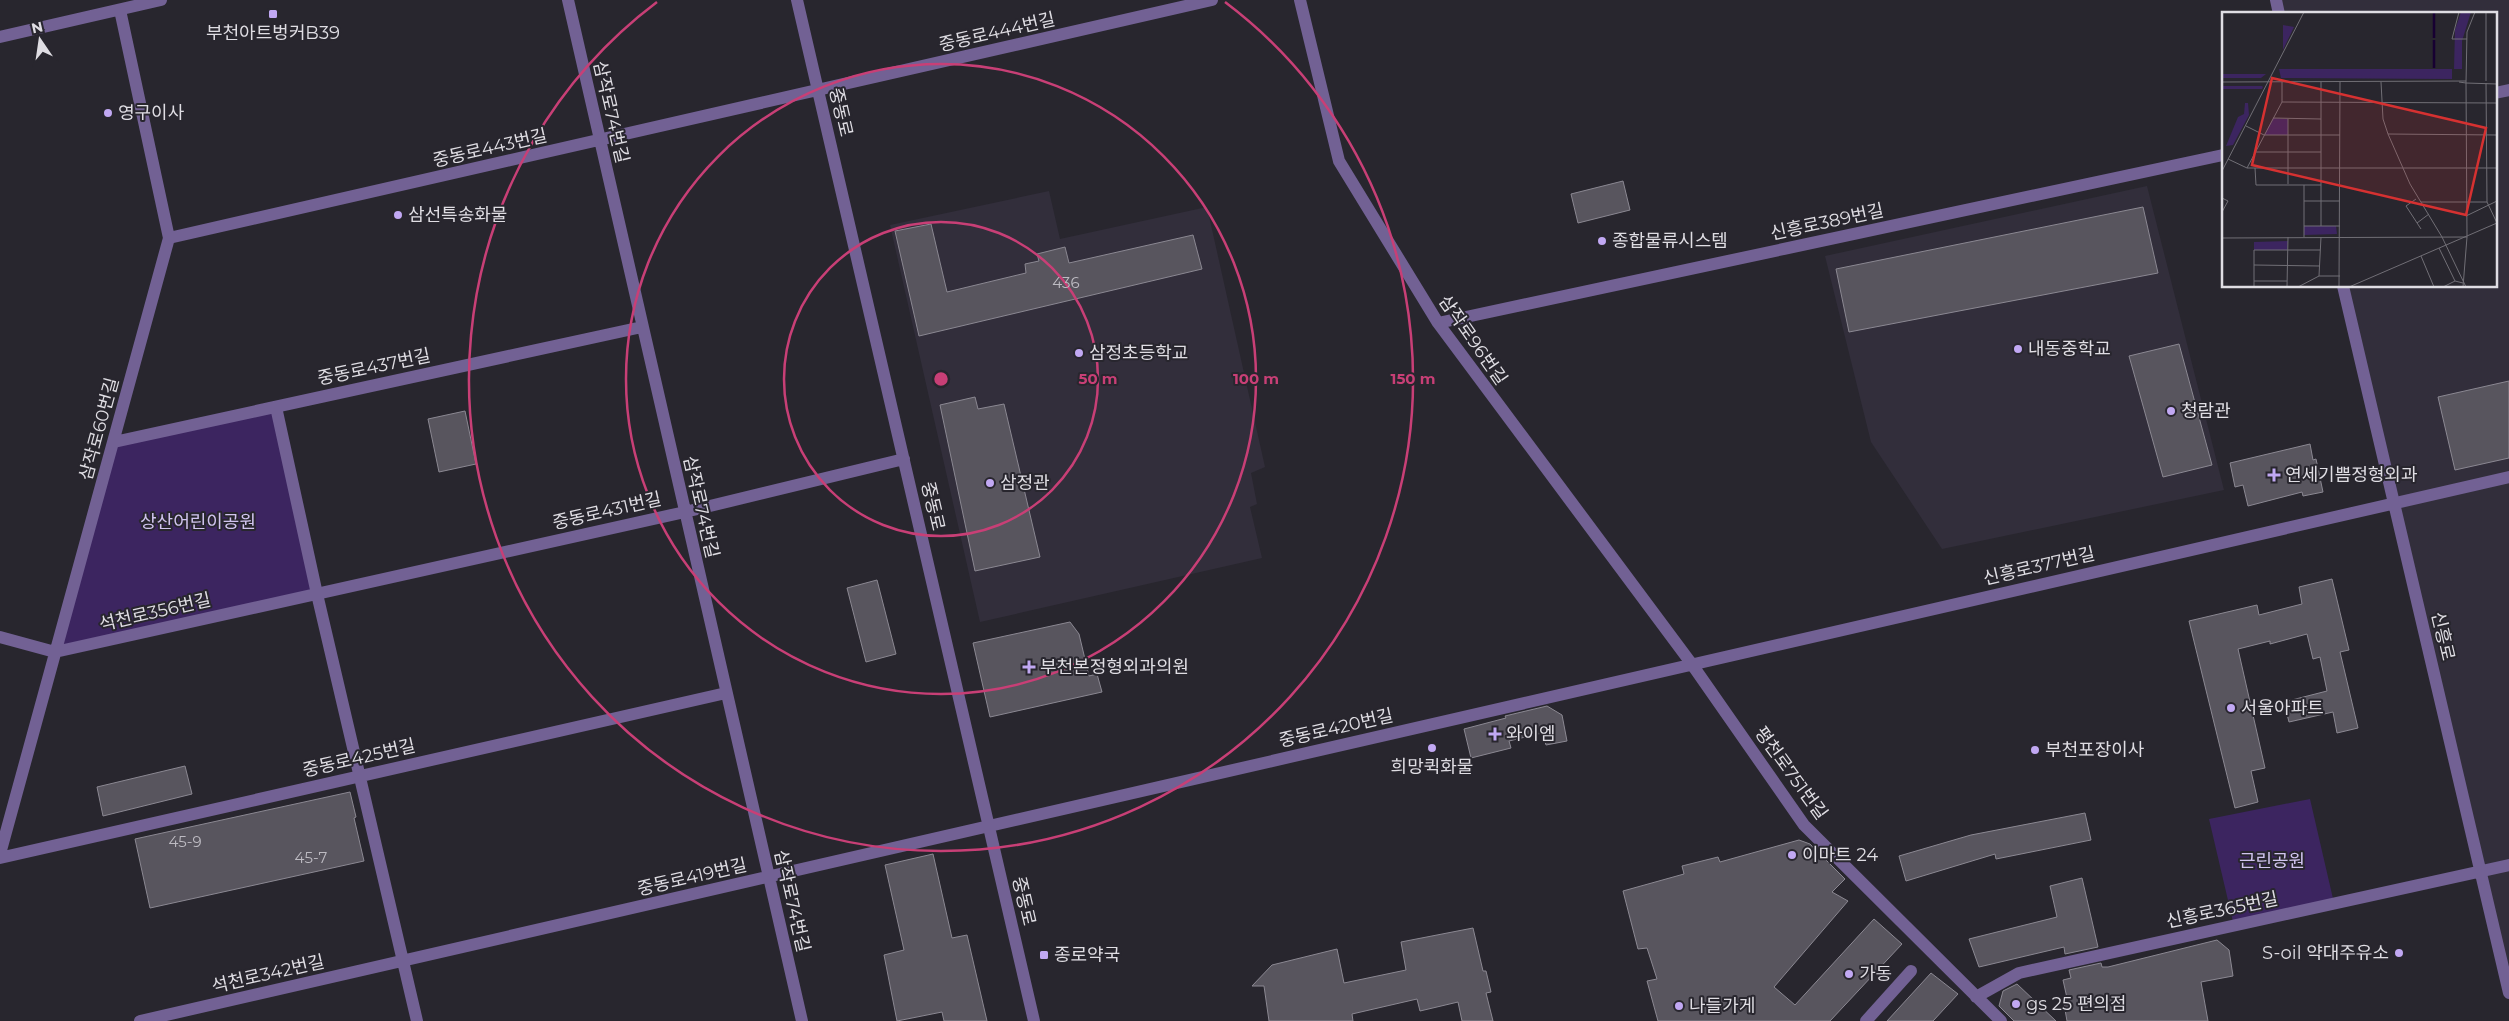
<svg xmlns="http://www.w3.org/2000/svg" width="2509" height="1021" font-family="Montserrat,'Noto Sans KR',sans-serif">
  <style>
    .built { fill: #322e3b }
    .green { fill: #3c2560 }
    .building { fill: #58555e; stroke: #8b8892 }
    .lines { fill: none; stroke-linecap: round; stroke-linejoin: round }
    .minor { stroke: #726194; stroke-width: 12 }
    .ring { fill: none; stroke: #c83f76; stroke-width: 2.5 }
    .poi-dot { fill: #c1a8f3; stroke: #28262e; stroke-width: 2 }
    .labels { text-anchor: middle; stroke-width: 4; stroke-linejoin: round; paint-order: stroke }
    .number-label { font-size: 15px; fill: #bdbbc2 }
    .street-label { font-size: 18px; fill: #dfdde3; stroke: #28262e }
    .poi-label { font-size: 18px; fill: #dfdde3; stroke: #28262e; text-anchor: start }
    .park-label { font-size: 18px; fill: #d1c4ef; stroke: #28262e }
    .inset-river { fill: none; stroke: #170032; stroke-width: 2.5 }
    .inset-road { fill: none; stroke: #716f76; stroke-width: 1 }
    .view { fill: #d63131; fill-opacity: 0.15; stroke: #d63131; stroke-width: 2.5 }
    .inset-edge { fill: none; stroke: #dfdde3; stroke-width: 2.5 }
    .centre { fill: #c83f76; stroke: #28262e; stroke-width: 2.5 }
    .ring-label { font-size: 15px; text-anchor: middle; font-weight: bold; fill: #c83f76; stroke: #28262e; stroke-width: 4; stroke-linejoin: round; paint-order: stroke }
  </style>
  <rect width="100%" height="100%" fill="#28262e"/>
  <path class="built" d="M2276,0H2509V993L2343,286H2495V14H2279Z
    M2147,186L2224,490L1942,549L1871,442L1825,256Z
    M1049,191L1060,239L1207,207L1265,467L1251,473L1257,504L1250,507L1262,558L980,622L890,225Z"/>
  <path class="green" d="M276,407L317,594L55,652L114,442Z
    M2310,799L2334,903L2234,926L2209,819Z"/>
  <path class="building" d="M1623,181L1630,210L1578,223L1571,194Z
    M2143,207L2158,273L1849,332L1836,269Z
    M931,224L947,292L1026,273L1025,264L1039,261L1037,254L1065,247L1069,263L1193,235L1202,269L919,336L895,231Z
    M2179,344L2212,465L2163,477L2129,356Z
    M2509,381V458L2455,470L2438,397Z
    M975,397L978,409L1004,404L1040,557L975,571L940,405Z
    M465,411L476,464L439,472L428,419Z
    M2310,444L2313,460L2316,459L2323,492L2303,496L2302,492L2248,506L2243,485L2235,487L2230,463Z
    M2332,579L2349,650L2340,652L2358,728L2337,733L2333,712L2289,722L2284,702L2327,691L2320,657L2313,659L2307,634L2270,644V641L2238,649L2265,768L2251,771L2258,802L2235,808L2189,621L2257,605L2259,615L2302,604L2299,587Z
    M877,580L896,654L866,662L847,588Z
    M1070,622L1079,634L1089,676L1097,674L1102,692L990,717L973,643Z
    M1547,706L1562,715L1567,741L1546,745L1542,733L1509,741L1511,748L1471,758L1464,729L1506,718L1505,716Z
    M185,766L192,794L103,816L97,787Z
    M350,792L356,817L354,818L364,861L150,908L135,839Z
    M2085,813L2091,840L1996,859L1995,854L1906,881L1899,856L1971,835Z
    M1799,840L1810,844L1845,879L1832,892L1848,901L1774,987L1795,1005L1874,919L1902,944L1830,1021H1658L1647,981L1657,979L1647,948L1638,949L1623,891L1684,874L1682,866L1718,857L1720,862Z
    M933,854L952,938L967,935L987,1021H944L942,1012L897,1021L884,955L904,950L885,865Z
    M2082,878L2098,947L2065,954L2064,947L1979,967L1969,939L2057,917L2050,886Z
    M1473,928L1483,971H1486L1491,992L1486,993L1493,1021H1462L1458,1002L1420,1011L1417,999L1352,1014L1353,1021H1269L1264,986H1252L1272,965L1337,949L1344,983L1406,970L1401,942Z
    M2217,940L2229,950L2233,976L2201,982L2208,1021H2067L2063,998H2067L2063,980L2071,978L2069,970L2101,963L2102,967H2108Z
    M1931,973L1958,994L1933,1021H1887Z
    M2017,984L2056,1021H2014L1999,1006L2003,991Z"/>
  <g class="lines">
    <path class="minor" d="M568,0L802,1021
      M797,0L1034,1021
      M1300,0L1339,161L1438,323L1691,663L1804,825L2001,1021
      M2276,0L2279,14
      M0,37L161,0
      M2495,93L2509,90
      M169,238L1212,0
      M2343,286L2509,993
      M1438,323L2223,155
      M276,407L317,594L417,1021
      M114,442L642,327
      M0,637L55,652L685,512L904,459
      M0,854L169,238L120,10
      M0,858L726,693
      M1976,997L2019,973L2509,865
      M140,1021L2509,477
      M1866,1021L1911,971"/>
  </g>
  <g class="ring">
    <circle cx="941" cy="379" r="157"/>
    <circle cx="941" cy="379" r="315"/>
    <path d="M1225 2A472 472 0 1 1 657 2"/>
  </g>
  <g class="poi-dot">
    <rect x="268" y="9" width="10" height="10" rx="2.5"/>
    <circle cx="108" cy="113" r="5"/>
    <circle cx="398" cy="215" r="5"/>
    <circle cx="1602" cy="241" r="5"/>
    <circle cx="2018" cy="349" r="5"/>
    <circle cx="1079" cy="353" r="5"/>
    <circle cx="2171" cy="411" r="5"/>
    <path d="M2271.5 467.5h5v5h5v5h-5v5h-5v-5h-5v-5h5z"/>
    <circle cx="990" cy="483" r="5"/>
    <path d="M1026.5 659.5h5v5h5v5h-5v5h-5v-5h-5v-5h5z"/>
    <circle cx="2231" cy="708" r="5"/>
    <path d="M1492.5 726.5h5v5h5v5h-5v5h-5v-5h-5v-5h5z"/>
    <circle cx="1432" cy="748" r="5"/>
    <circle cx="2035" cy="750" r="5"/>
    <circle cx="1792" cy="855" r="5"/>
    <circle cx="2399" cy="953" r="5"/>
    <rect x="1039" y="950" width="10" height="10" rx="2.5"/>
    <circle cx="1849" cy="974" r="5"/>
    <circle cx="2016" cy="1004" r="5"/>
    <circle cx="1679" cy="1006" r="5"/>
  </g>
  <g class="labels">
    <g class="number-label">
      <text x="1066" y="288">436</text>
      <text x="185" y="847">45-9</text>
      <text x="311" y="863">45-7</text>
    </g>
    <g class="street-label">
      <text transform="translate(997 32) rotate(-13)" y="6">중동로444번길</text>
      <text transform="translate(611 112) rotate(77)" y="6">삼작로74번길</text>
      <text transform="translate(841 112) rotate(77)" y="6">중동로</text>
      <text transform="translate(490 148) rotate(-13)" y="6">중동로443번길</text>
      <text transform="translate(1827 222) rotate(-12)" y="6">신흥로389번길</text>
      <text transform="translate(1473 340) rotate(55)" y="6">삼작로96번길</text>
      <text transform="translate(374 367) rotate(-12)" y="6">중동로437번길</text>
      <text transform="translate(99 429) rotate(-75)" y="6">삼작로60번길</text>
      <text transform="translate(933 506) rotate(77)" y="6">중동로</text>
      <text transform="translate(701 507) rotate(77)" y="6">삼작로74번길</text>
      <text transform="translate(607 511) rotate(-13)" y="6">중동로431번길</text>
      <text transform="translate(2039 566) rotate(-13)" y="6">신흥로377번길</text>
      <text transform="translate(155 612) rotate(-13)" y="6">석천로356번길</text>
      <text transform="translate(2443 636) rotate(77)" y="6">신흥로</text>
      <text transform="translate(1336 728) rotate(-13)" y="6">중동로420번길</text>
      <text transform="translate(359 758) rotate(-13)" y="6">중동로425번길</text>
      <text transform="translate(1791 773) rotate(54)" y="6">평천로751번길</text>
      <text transform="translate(692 877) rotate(-13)" y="6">중동로419번길</text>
      <text transform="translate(792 901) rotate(77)" y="6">삼작로74번길</text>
      <text transform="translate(1024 901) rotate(77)" y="6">중동로</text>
      <text transform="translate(2222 910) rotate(-12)" y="6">신흥로365번길</text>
      <text transform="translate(268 974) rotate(-13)" y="6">석천로342번길</text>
    </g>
    <g class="poi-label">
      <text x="273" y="39" text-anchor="middle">부천아트벙커B39</text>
      <text x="118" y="119">영구이사</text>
      <text x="408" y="221">삼선특송화물</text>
      <text x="1612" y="247">종합물류시스템</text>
      <text x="2028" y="355">내동중학교</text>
      <text x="1089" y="359">삼정초등학교</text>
      <text x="2181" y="417">청람관</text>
      <text x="2285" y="481">연세기쁨정형외과</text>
      <text x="1000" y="489">삼정관</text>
      <text x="1040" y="673">부천본정형외과의원</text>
      <text x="2241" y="714">서울아파트</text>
      <text x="1506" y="740">와이엠</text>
      <text x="2045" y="756">부천포장이사</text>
      <text x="1432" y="773" text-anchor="middle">희망퀵화물</text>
      <text x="1802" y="861">이마트 24</text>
      <text x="2389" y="959" text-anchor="end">S-oil 약대주유소</text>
      <text x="1054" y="961">종로약국</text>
      <text x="1859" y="980">가동</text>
      <text x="2026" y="1010">gs 25 편의점</text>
      <text x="1689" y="1012">나들가게</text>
    </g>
    <g class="park-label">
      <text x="198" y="528">상산어린이공원</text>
      <text x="2272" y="867">근린공원</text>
    </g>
  </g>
  <g transform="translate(2222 12)">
    <rect width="275" height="275" fill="#28262e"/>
    <path d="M239,0H249L240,29V57H232L233,18ZM61,13L72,15L61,38ZM57,57H230V67L59,66ZM0,62H44L39,66H0ZM0,74H40L41,75L40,77H0ZM23,91H26L27,103L11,133L4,134L16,105L22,102ZM51,106L66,107V123H42ZM82,214H114L115,222L82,223ZM66,229L65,238H32V230Z" fill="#3c2560"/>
    <path class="inset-river" d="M212,26V0M212,56V28"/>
    <path class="inset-road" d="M237,0L230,27H245M253,0L245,20L244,71L275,72M264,0V69M0,70L244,69M159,70L161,107L166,122L188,172L220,225L244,275M237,70L244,71L245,225L241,275M264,71L265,190L275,211M60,90L275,91M51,106L99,107M24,114L42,123H118M166,122L275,123M33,140H99M6,147L25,156H275M25,156L60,90V70M33,156L34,173H99M0,159L82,0M66,172V107M82,173V225M0,186L6,189L0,200M194,187L184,194L199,217M82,189H118M199,190H265M244,204L275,189M195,211L207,202M82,214H118M99,214V70M0,226L245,225M217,236L233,269M199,244L212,275M32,253L98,254M97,264L99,225M32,269H65M32,275V238H98M65,275L66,225M76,275L97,264H118M117,275L118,70M127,275L275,211M221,275L233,269L241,271"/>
    <path class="view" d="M50,66L264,116L244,203L30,153Z"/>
    <rect width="275" height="275" class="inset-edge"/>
  </g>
  <circle cx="941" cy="379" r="8" class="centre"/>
  <g class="ring-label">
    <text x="1098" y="384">50 m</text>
    <text x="1256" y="384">100 m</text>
    <text x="1413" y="384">150 m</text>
  </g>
  <g transform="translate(40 40) rotate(347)" stroke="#28262e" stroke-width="4" paint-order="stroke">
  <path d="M0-4L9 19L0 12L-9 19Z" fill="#dfdde3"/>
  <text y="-8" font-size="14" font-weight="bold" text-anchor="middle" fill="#dfdde3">N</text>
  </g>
</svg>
